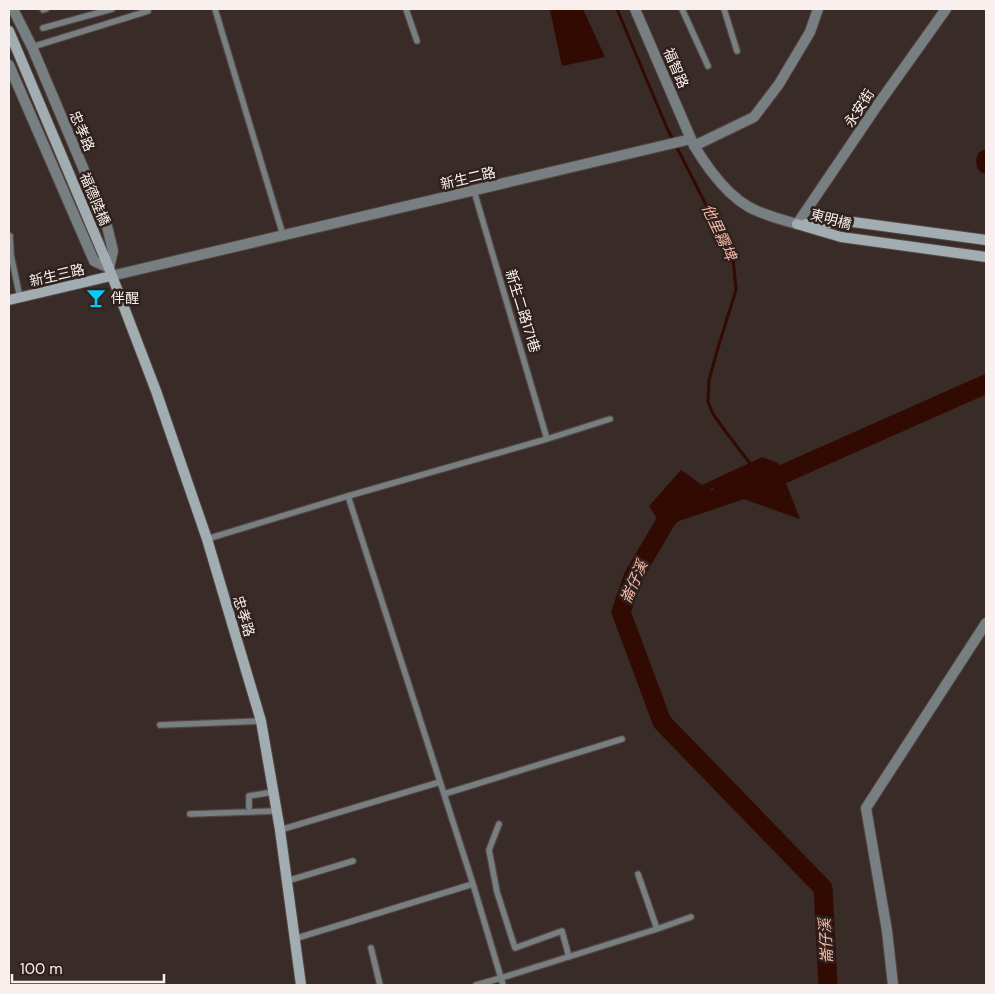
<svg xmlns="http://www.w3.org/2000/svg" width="995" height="994" font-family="'DM Sans','Noto Sans TC',sans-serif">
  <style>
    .water { fill: #310a02 }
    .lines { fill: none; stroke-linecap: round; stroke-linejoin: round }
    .stream { stroke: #310a02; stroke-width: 3 }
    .river { stroke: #310a02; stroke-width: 19 }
    .lane-casing { stroke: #544743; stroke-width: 8 }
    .street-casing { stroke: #544743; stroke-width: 12 }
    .secondary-casing { stroke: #544743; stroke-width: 12 }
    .lane { stroke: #787f82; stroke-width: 5.5 }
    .street { stroke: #787f82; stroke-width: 10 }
    .secondary { stroke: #a1adb1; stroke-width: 10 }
    .labels { text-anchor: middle; stroke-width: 5; stroke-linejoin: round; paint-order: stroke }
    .street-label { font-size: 14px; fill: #f9f0ed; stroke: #2f211d }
    .poi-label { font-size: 14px; fill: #f9f0ed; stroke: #2f211d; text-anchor: start }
    .water-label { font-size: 15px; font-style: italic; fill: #f9baa8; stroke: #2f211d }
  </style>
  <rect width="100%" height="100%" fill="#392b27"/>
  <path class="water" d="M554,9H583L605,57L562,66L550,10Z
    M762,457L778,463L800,519L712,488L666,533L649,506L681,470L702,485Z"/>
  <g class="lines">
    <path class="stream" d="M617,9L667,128L733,258L736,290L717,351L709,380L708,402L713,414L726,432L752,466"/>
    <path class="river" d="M986,159V164
      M828,985L823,888L662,722L621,612L633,577L670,514L765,482L986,384"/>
    <defs>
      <path id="lane" d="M215,9L283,235
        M406,9L417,41
        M682,9L708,66
        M724,9L737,51
        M43,10L46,9
        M43,28L112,9
        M32,47L148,11
        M474,191L547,439
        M10,236L11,255L20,298
        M348,496L473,884L501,978L476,985
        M207,539L348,496L547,439L610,419
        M160,725L261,721
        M444,794L622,739
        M249,807V796L273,792
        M190,814L276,811
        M499,824L489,850L497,892L515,948L562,931L569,957
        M280,830L440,782
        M287,881L353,861
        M657,929L691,917
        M294,939L473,884
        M371,948L380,985
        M503,985L501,978L657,929L638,874"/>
      <path id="street" d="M635,9L691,139
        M9,65L94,261L109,268L113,251L106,222L32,47L13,9
        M694,146L754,117L779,84L810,32L818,9
        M111,276L691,139C696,151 704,161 711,171C738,207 756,213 797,224L879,103L946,9
        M893,985L887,931L866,808L986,623"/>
      <path id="secondary" d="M9,31L109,268L156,391L207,539L261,721L280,830L301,985
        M797,224L841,237L986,257
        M806,224L853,222L986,240
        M9,300L111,276"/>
    </defs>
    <use href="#lane" class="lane-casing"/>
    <use href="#street" class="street-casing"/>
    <use href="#secondary" class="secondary-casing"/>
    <use href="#lane" class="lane"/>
    <use href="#street" class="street"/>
    <use href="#secondary" class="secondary"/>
  </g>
  <defs>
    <symbol id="bar-bare" viewBox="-9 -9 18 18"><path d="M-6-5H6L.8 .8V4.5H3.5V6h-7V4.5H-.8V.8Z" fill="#05cbf9" stroke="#2f211d" stroke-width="2.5" paint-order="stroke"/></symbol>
  </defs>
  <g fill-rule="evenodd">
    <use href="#bar-bare" x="82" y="284" width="28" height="28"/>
  </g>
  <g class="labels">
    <g class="street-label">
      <text transform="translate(676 68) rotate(67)" y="5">福智路</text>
      <text transform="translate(859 108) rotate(-57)" y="5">永安街</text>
      <text transform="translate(82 131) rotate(67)" y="5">忠孝路</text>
      <text transform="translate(468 178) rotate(-13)" y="5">新生二路</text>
      <text transform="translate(95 199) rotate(67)" y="5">福德陸橋</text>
      <text transform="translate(831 219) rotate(15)" y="5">東明橋</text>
      <text transform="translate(57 275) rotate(-13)" y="5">新生三路</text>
      <text transform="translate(523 311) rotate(73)" y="5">新生二路171巷</text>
      <text transform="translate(244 616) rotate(73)" y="5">忠孝路</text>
    </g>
    <g class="poi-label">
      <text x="111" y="303">伴醒</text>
    </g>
    <g class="water-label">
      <text transform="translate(719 232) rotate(65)" y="5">他里霧埤</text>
      <text transform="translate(634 582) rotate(-66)" y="5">崙仔溪</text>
      <text transform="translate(826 941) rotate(-93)" y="5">崙仔溪</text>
    </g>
  </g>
  <rect width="995" height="994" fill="none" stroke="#f9f0ed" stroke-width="20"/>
  <path d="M12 974v8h152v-8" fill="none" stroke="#f9f0ed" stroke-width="2.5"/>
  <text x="20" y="974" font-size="15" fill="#f9f0ed" stroke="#2f211d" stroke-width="4" paint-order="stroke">100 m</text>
</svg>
